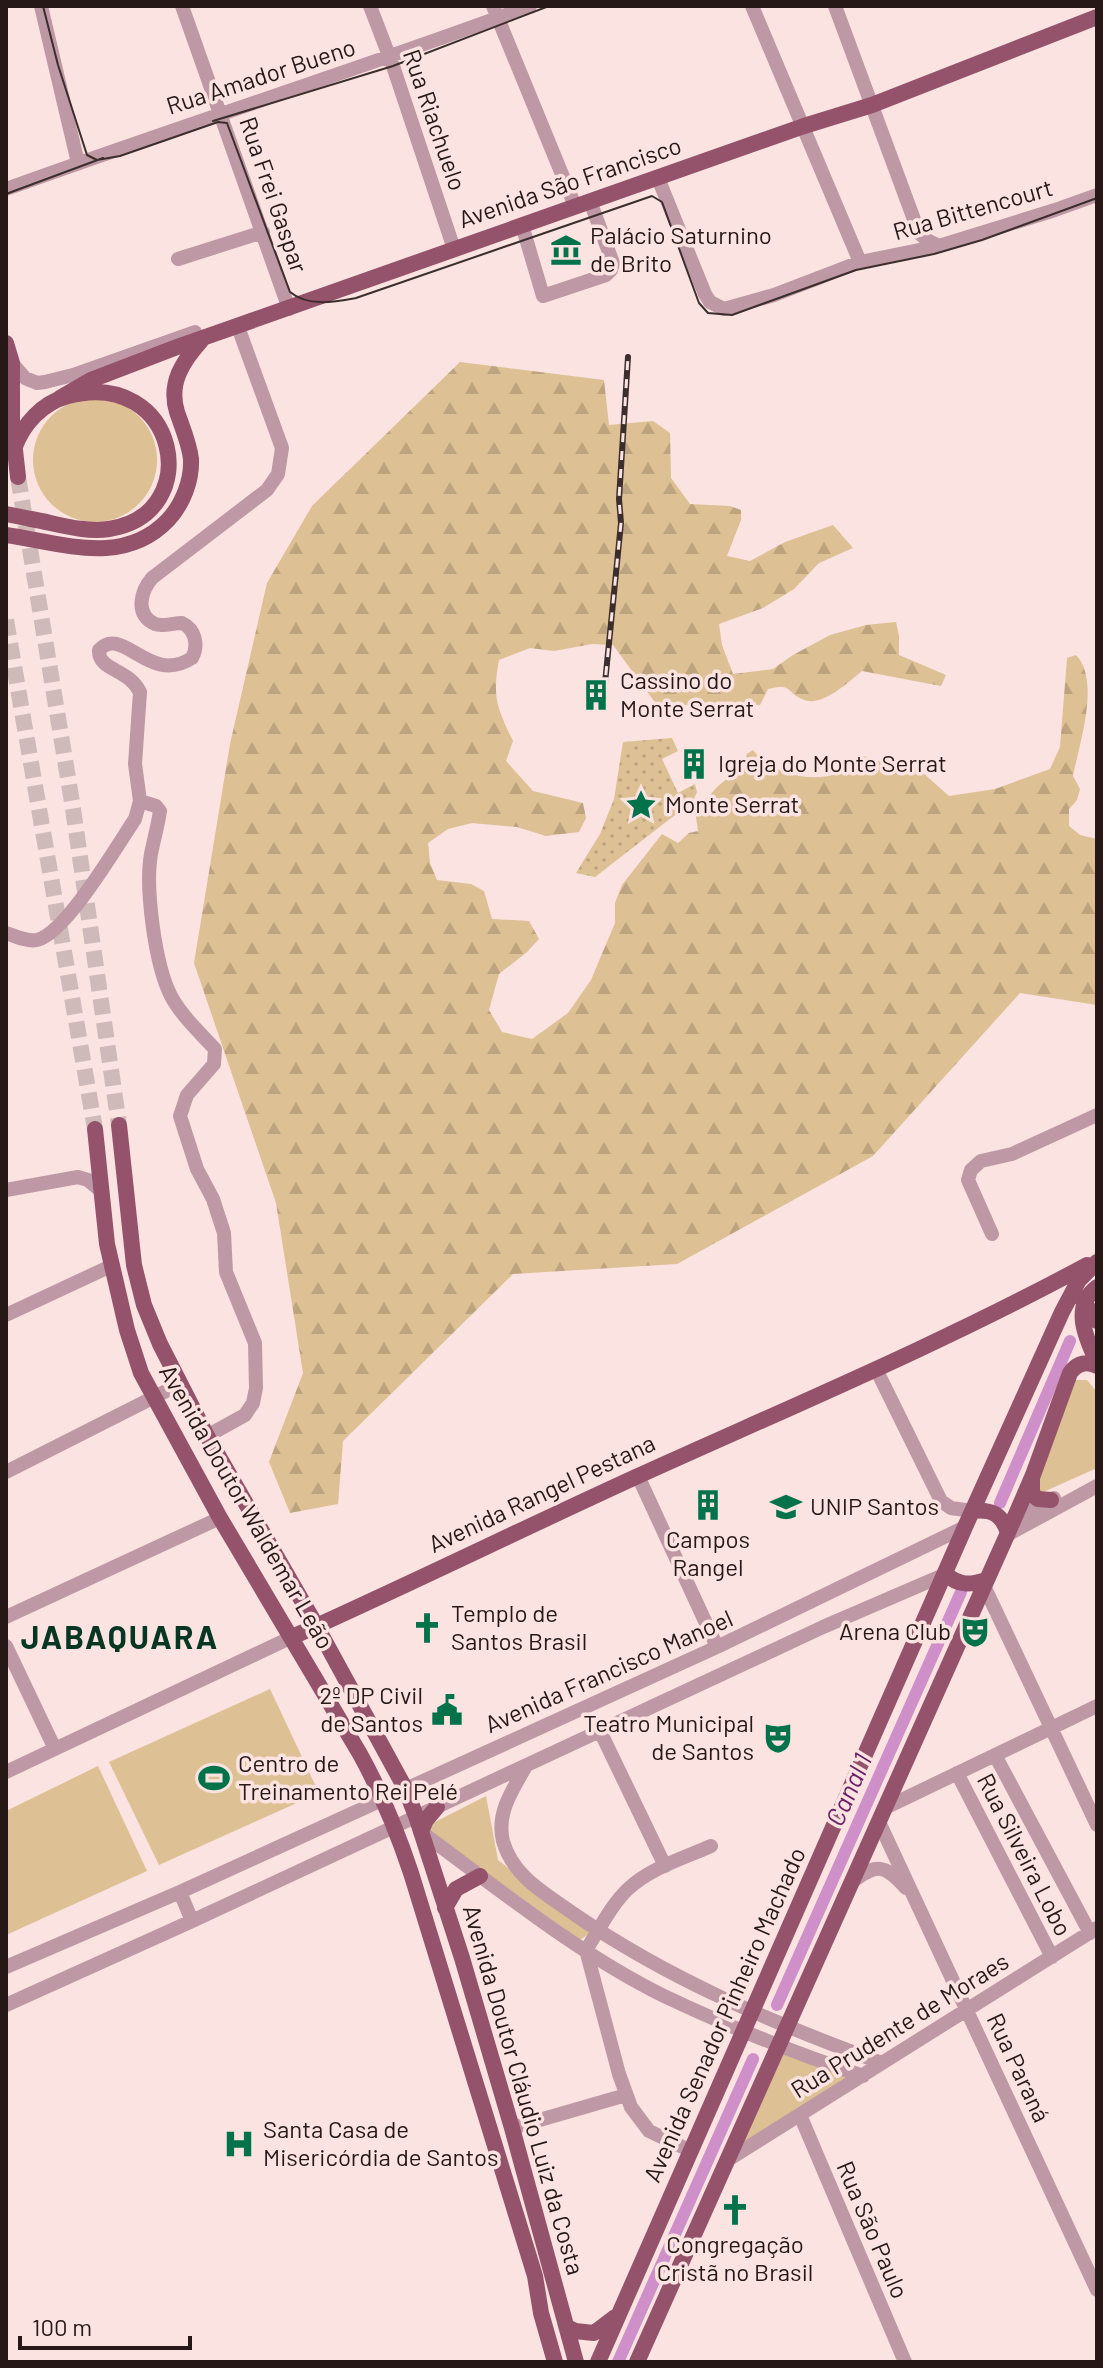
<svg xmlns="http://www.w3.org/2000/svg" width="1103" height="2368" font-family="Barlow,sans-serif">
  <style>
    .grass { fill: url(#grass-dots) }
    .forest { fill: url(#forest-firs) }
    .park { fill: #ddc093 }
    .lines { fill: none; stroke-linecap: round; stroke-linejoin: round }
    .canal { stroke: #cf8fc9; stroke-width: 12 }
    .major-tunnel { stroke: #cfbab9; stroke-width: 16; stroke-dasharray: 16 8; stroke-linecap: butt }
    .minor { stroke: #be98a4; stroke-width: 14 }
    .major { stroke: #94536b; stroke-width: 16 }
    .tram { stroke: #3c2e2d; stroke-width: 2 }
    .rail-casing { stroke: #3c2e2d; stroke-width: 6 }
    .rail { stroke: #fae3e1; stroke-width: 3; stroke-dasharray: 9; stroke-linecap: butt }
    .major-bridge { stroke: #94536b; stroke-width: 16 }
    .labels { text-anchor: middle; stroke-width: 7; stroke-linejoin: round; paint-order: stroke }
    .street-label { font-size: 24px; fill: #251817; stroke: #fae3e1 }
    .poi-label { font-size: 24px; fill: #251817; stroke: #fae3e1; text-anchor: start }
    .water-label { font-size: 26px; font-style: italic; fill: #681d64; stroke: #fae3e1 }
    .district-label { font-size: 32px; font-weight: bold; letter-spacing: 2px; fill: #073623; stroke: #fae3e1 }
  </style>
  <defs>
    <pattern id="grass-dots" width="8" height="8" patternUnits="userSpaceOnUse" patternTransform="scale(2)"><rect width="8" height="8" fill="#ddc093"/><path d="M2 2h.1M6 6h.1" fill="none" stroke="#bea47e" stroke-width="1.8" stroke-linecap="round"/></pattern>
    <pattern id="forest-firs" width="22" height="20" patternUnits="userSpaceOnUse" patternTransform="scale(2)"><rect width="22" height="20" fill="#ddc093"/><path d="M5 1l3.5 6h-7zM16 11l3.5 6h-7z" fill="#bea47e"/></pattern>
  </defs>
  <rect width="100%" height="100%" fill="#fae3e1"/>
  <path class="grass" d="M672,738L678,751L662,759L678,793L695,784L697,792L693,801L595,877L576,873L600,834L614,799L623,742Z"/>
  <path class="forest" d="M460,362L604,380L609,425L653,421L670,433L671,478L690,504L730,506L741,510V520L727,556L750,561L785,542L833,525L853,548L819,563L794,589L763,608L719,624L722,645L733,674L773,669L793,655L830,635L866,625L896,622L899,636V655L946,675L941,686L862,671C848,682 821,709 802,699C785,691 792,683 768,689L760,705H657L613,645L592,644L554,651L530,648L499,660C492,697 497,708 513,741L506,761L533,791L583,803L586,818L579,832L546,836L517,827L472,823L448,829L428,843L430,863L437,880L471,884L484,891L492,919L529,921L539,939L527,952L499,974L489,1010L502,1032L532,1039L568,1013L591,980L615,923V903L622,885L662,834L678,843L689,833L698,831L695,811L718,786L741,768L747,754L753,750C771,773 808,783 836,774C846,771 855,762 864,756L892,766L921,771L949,796L995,789L1050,769L1060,747L1067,658L1076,655C1101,681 1079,744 1073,776L1080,789L1077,800L1069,809V826L1080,835L1097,839V1005L1020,993L873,1156L677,1264L513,1274L343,1441L338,1504L290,1513L269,1462L303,1373L276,1203L194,963L230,744L267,583L312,506Z"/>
  <path class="park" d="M33 460a62 62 0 1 1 124 0a62 62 0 1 1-124 0Z
    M1074,1380H1087L1097,1392V1468L1041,1493L1034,1488Z
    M270,1689L319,1793L159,1865L109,1762Z
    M98,1766L147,1871L6,1935V1811Z
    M486,1796L498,1860L590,1933L580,1940L431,1833V1824Z
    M780,2051L855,2076L733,2153Z"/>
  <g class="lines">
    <path class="canal" d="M1000,1503L1070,1341
      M777,2005L961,1592
      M618,2362L753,2059"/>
    <path class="major-tunnel" d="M18,477L72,802L119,1125
      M6,620L95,1129"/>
    <path class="minor" d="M41,6L78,163
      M182,6L289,309
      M370,6L393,66L454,249
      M493,6L575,206
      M752,6L860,262
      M835,6L919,233L927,240L939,246
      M658,178L705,294L710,302L724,309L774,295L860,262L939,246L1055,210L1097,195
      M6,189C180,126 357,70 530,6
      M522,225L543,296L606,275L611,270L613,263L590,201
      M178,259L263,232
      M12,363L25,378L37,383L45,382L73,375L195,332
      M140,801L156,806L160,811C158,825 154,839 151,854C145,888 155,965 171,996C181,1015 200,1033 215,1049L214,1064L187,1095L180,1116L197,1169L213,1199L224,1233L226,1272L255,1343L256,1388L253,1403L245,1415L207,1436
      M6,933C15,936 27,942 37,940C66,933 117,846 135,819L140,801L135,764L140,692C128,668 98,671 99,650C123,624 149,686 192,658C199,645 195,629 182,623C173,623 162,627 155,624C134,614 141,591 152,578L267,490L278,474L282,448L238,327
      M6,1190L78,1177L88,1180L100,1190
      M992,1234L968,1180L971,1170L981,1161L1012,1154L1097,1115
      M6,1315L111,1266
      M876,1369L941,1501L951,1508L972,1511
      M6,1472L180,1384
      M638,1476L717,1647
      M1015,1515L1054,1498
      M1007,1535L1097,1486
      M984,1586L1097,1825
      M6,1617L220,1518
      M6,1646L55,1749
      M600,1731L665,1866
      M995,1755L1090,1933
      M526,1766C513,1789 496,1813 503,1841C513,1877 546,1894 574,1914C670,1980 773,2023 882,2063
      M6,1772L292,1637
      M957,1773L1052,1957
      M885,1808L1097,1706
      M879,1822L1097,2290
      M421,1832C499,1889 577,1953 664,1996C729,2027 795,2053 863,2076
      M852,1882C877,1863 884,1864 906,1888
      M180,1892L192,1921
      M6,1967L180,1892L717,1647L965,1527
      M6,2005L192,1921L823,1627L946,1574
      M800,2115L905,2362
      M512,2128L626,2095
      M691,2151L649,2131L631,2107L619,2074L586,1950C599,1930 611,1905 628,1889C650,1868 684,1858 711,1846
      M726,2161L1097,1928"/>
    <path class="major" d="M6,343L12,363V423L18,477
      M60,398L91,380L177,347L804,126L872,105L1097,17
      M14,449C23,424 42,403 68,396C178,367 207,514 109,529C84,533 55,523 31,519
      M6,535C62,543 123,567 168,520C183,504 192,480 191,459C189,442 182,427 177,412C168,383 183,361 201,341
      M119,1125L134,1265L144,1305L160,1344L207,1436L316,1625L405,1788L416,1816L462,1958L512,2128L576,2362
      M95,1129L107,1244L127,1330L141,1373L220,1518L360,1754C381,1792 397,1831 411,1873L535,2276L541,2313L555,2362
      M1097,1287C1071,1307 1086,1338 1097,1362
      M1082,1299L1097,1321
      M1032,1478V1494L1038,1499L1051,1500
      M972,1511C992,1509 1002,1514 1008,1533
      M946,1574C958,1586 971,1585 986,1580
      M292,1637C408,1585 522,1529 638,1476C788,1408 941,1344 1087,1265
      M421,1832L426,1820L437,1807
      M445,1908L456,1889L480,1876
      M567,2327L575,2331L594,2333L615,2317
      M598,2362L965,1527L1062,1312L1079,1280L1097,1262
      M637,2362L1007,1535L1033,1475L1070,1373C1077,1363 1086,1361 1097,1366"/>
    <path class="tram" d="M43,6L58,65L87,155L97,160L120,156L218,122L227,123L290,292C308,307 334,302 356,298L652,196L662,202L699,303L708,313L732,315L856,270L934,254L982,240L1097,198
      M213,121L393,66L549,6
      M6,194L103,158"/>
    <defs>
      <path id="rail" d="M604,693L621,523L619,499L628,357"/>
    </defs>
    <use href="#rail" class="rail-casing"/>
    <use href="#rail" class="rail"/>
    <path class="major-bridge" d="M6,514L31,519"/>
  </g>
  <defs>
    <symbol id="museum-bare" viewBox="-9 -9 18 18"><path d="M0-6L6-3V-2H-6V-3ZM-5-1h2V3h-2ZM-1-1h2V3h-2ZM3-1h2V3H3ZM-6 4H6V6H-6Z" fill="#02724b" stroke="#fae3e1" stroke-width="2.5" paint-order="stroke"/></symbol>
    <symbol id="building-bare" viewBox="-9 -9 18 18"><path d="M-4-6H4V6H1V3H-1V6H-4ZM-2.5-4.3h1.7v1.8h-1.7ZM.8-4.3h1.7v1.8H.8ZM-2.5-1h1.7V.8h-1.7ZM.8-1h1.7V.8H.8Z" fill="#02724b" stroke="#fae3e1" stroke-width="2.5" paint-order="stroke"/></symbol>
    <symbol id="sight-bare" viewBox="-9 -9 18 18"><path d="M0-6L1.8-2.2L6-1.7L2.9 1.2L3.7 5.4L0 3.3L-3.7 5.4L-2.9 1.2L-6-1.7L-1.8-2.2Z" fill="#02724b" stroke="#fae3e1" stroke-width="2.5" paint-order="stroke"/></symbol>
    <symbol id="university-bare" viewBox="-9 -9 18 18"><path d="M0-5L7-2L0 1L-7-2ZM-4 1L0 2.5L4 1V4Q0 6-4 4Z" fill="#02724b" stroke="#fae3e1" stroke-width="2.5" paint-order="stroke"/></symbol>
    <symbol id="church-bare" viewBox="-9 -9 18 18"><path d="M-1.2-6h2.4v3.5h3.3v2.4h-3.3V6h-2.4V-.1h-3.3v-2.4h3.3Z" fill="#02724b" stroke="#fae3e1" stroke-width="2.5" paint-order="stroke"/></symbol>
    <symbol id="theatre-bare" viewBox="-9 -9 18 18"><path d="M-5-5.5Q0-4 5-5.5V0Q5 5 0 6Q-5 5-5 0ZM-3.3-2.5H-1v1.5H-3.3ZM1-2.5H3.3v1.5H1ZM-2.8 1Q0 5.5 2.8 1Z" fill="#02724b" stroke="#fae3e1" stroke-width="2.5" paint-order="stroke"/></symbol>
    <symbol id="civic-bare" viewBox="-9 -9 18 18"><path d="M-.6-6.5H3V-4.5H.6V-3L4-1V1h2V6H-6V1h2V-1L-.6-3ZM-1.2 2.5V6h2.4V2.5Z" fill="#02724b" stroke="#fae3e1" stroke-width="2.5" paint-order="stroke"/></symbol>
    <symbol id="stadium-bare" viewBox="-9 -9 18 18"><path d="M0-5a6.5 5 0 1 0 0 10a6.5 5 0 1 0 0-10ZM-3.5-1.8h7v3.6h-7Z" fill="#02724b" stroke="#fae3e1" stroke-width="2.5" paint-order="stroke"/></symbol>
    <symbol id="hospital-bare" viewBox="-9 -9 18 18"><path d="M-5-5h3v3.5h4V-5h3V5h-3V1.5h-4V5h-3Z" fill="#02724b" stroke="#fae3e1" stroke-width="2.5" paint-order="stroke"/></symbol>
  </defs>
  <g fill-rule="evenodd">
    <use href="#museum-bare" x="544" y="228" width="44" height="44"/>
    <use href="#building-bare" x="574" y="673" width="44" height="44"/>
    <use href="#building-bare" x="672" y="742" width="44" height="44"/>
    <use href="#sight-bare" x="619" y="783" width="44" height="44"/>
    <use href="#building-bare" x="686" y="1483" width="44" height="44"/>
    <use href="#university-bare" x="764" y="1485" width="44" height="44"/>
    <use href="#church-bare" x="405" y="1606" width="44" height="44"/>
    <use href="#theatre-bare" x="953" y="1610" width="44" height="44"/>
    <use href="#civic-bare" x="425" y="1688" width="44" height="44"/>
    <use href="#theatre-bare" x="756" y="1716" width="44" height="44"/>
    <use href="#stadium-bare" x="192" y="1756" width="44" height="44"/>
    <use href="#hospital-bare" x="217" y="2122" width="44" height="44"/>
    <use href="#church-bare" x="713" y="2188" width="44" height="44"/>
  </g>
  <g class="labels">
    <g class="street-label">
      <text transform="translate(261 77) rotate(-18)" y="8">Rua Amador Bueno</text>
      <text transform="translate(434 120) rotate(71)" y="8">Rua Riachuelo</text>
      <text transform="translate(570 183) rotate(-19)" y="8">Avenida São Francisco</text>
      <text transform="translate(273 195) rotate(71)" y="8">Rua Frei Gaspar</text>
      <text transform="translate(973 210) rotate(-16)" y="8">Rua Bittencourt</text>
      <text transform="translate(542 1494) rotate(-25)" y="8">Avenida Rangel Pestana</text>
      <text transform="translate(246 1507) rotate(60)" y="8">Avenida Doutor Waldemar Leão</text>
      <text transform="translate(609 1672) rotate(-24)" y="8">Avenida Francisco Manoel</text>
      <text transform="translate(1024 1855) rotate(63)" y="8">Rua Silveira Lobo</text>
      <text transform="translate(725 2015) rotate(-66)" y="8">Avenida Senador Pinheiro Machado</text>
      <text transform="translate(900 2026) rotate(-32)" y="8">Rua Prudente de Moraes</text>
      <text transform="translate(1018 2068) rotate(65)" y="8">Rua Paraná</text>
      <text transform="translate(523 2090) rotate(74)" y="8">Avenida Doutor Cláudio Luiz da Costa</text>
      <text transform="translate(872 2230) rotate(67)" y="8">Rua São Paulo</text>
    </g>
    <g class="poi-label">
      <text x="590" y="244">Palácio Saturnino<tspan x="590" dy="28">de Brito</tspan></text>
      <text x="620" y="689">Cassino do<tspan x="620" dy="28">Monte Serrat</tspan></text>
      <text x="718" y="772">Igreja do Monte Serrat</text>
      <text x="665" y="813">Monte Serrat</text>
      <text x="810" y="1515">UNIP Santos</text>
      <text x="708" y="1548" text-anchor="middle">Campos<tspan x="708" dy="28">Rangel</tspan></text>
      <text x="451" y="1622">Templo de<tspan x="451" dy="28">Santos Brasil</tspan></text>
      <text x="951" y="1640" text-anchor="end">Arena Club</text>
      <text x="423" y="1704" text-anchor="end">2º DP Civil<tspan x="423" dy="28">de Santos</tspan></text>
      <text x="754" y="1732" text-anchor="end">Teatro Municipal<tspan x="754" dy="28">de Santos</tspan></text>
      <text x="238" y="1772">Centro de<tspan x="238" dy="28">Treinamento Rei Pelé</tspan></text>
      <text x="263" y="2138">Santa Casa de<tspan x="263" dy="28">Misericórdia de Santos</tspan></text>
      <text x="735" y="2253" text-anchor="middle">Congregação<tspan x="735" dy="28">Cristã no Brasil</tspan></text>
    </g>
    <g class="water-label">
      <text transform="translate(849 1790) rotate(-66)" y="9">Canal 1</text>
    </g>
    <g class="district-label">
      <text x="120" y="1649">JABAQUARA</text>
    </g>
  </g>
  <rect width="1103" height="2368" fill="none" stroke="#251817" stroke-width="16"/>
  <path d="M20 2336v12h170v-12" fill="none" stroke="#251817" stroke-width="4"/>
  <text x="32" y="2336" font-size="24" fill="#251817" stroke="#fae3e1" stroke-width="6" paint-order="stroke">100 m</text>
</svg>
